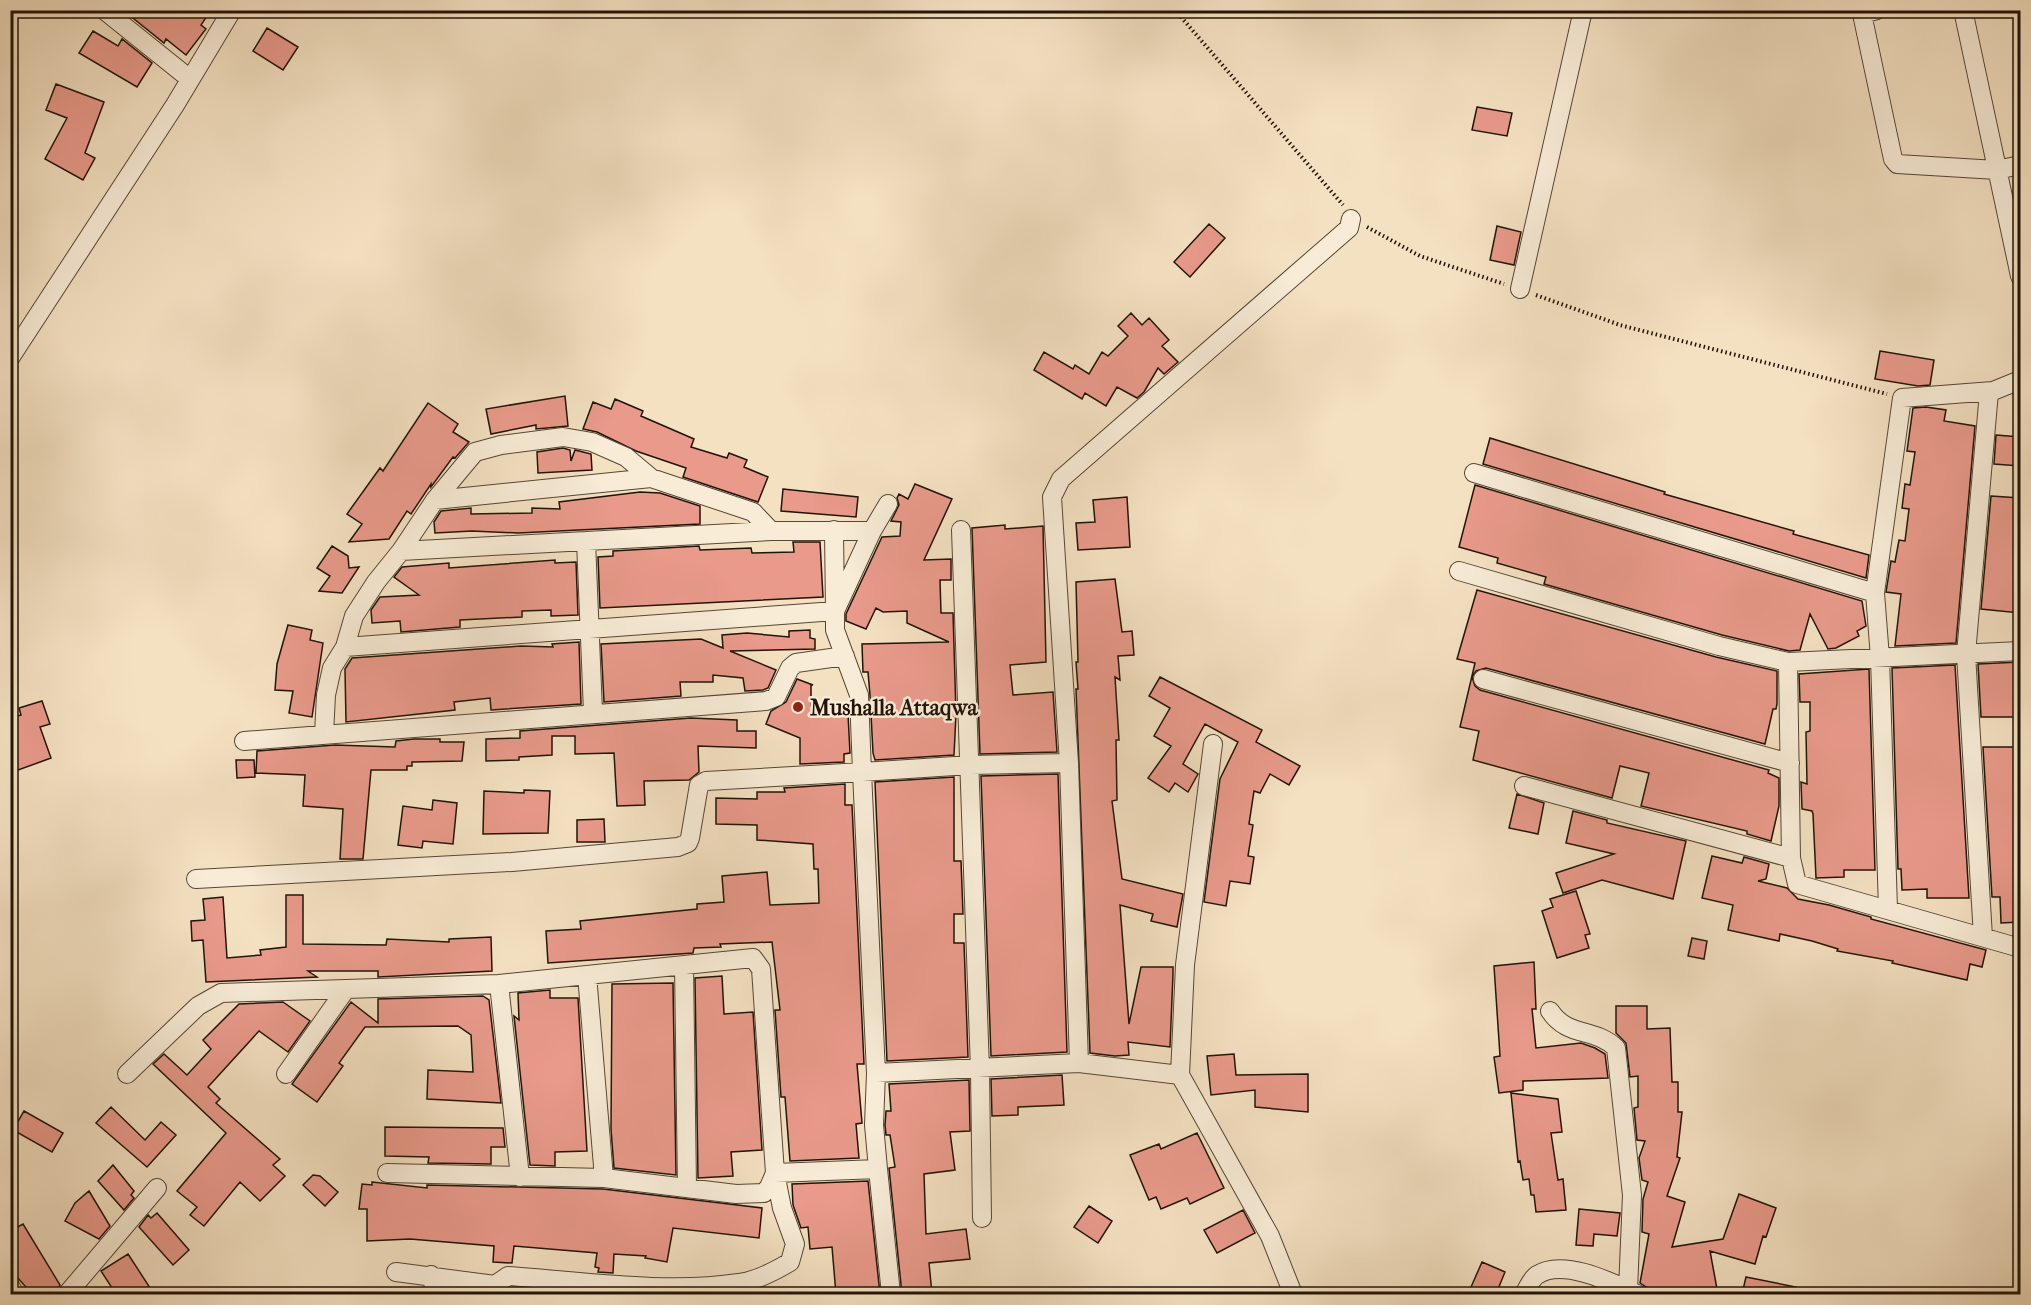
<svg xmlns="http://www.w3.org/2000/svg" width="2031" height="1305" font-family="'IM FELL French Canon',serif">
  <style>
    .building { fill: #e99a8b; stroke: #211307; stroke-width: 1.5 }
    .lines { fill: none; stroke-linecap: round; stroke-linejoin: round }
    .street-casing { stroke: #564636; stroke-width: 20 }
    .path { stroke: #211307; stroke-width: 4; stroke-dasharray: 1.5 3; stroke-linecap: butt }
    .street { stroke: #f8ecd7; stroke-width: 18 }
    .poi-dot { fill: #8f2418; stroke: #f8ecd7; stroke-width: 2 }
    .labels { text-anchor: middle; stroke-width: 5; stroke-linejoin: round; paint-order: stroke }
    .poi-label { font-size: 22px; font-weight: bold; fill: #211307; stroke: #f8ecd7; text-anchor: start }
  </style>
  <rect width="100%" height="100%" fill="#f4e1c2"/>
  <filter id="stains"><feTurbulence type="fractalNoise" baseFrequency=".00333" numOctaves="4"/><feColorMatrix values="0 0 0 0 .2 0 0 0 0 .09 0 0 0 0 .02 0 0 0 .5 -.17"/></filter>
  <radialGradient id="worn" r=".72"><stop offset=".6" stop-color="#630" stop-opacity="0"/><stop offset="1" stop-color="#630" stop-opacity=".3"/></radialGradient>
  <path class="building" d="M123,10H211L201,25L206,29L186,55L166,39L164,43Z
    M267,28L298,47L283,70L253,51Z
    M93,31L118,46L122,39L152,63L137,87L79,53Z
    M56,84L104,102L85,153L95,158L83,180L45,159L67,118L46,110Z
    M1477,107L1512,113L1507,136L1472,130Z
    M1209,224L1225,238L1190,277L1174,262Z
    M1497,226L1521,232L1514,265L1490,260Z
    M1131,313L1142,325L1149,318L1169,340L1162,346L1178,362L1164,374L1158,368L1144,392L1137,398L1117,387L1106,406L1085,393L1082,399L1034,370L1044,352L1073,369L1075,365L1089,374L1102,352L1108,356L1128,336L1118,326Z
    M1880,351L1934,360L1930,385L1918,386L1875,379Z
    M565,396L568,426L536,429V425L491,434L486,409Z
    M615,399L643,411L641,416L694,439L691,447L727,458L729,453L747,460L744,467L768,477L758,502L683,477L686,468L636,451L597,432L583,429L593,402L611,409Z
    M428,403L458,424L453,432L469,442L455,458L453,457L431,487V484L411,514L407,511L389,539L349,542L362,524L347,514L380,468L383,471Z
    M1926,407L1946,410L1944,421L1975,426L1956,643L1895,646L1901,594L1886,592L1891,561L1895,562L1899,540L1905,541L1909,509L1902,508L1905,484L1910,485L1915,452L1907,451L1913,408Z
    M1996,435L2020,437V466L1994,464Z
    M1490,438L1665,492L1664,494L1794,531L1793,534L1869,555L1866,578L1483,464Z
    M563,448L570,450L571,461L575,450L591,454L592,470L538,473L537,452Z
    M915,484L952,499L924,560L951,559V580H940L941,613H953L956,714L954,755L875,760L873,753L870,695L868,672H863L862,644L949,642L907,623V611L883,612L876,608L866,629L846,621V614L882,537L900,536L901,522L891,521L899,505L897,498L899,494L908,499Z
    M1475,485L1862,601L1866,626L1857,631L1859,636L1836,648L1828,649L1810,614L1800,650L1789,651L1722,635L1544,584L1546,577L1497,563L1498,558L1459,547Z
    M783,489L858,497L856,517L781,511Z
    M640,492L660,493L700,506V524L518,533L472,531L435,533L434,522L441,511L471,508V514L532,513V508L560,509L559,502Z
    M1991,496L2020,498V613L1981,609Z
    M1127,497L1130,547L1078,550L1076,523L1095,522L1093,500Z
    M1005,525V529L1043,526L1046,662L1010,665L1013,695L1053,692L1057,752L980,754L972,528Z
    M793,542H820L823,597L600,608L598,557L613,556V551L699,546L700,550L751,548L752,553L794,552Z
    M332,546L348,556L349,568L359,567L342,593L319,591L330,576L317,568Z
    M555,560V563L576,562L578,615L551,616V610L522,611V617L460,620V627L401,632L400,621L372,623L371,610L380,597L419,595L394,577L402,567L449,563V568Z
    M1115,579L1122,632L1132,631L1134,655L1118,656L1120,680L1115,677L1119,740H1116L1117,800L1112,801L1122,879L1183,894L1177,927L1151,921L1153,914L1120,905L1129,1024L1141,967H1173V974L1170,1047L1128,1042L1129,1055L1115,1056L1090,1053L1076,689H1078L1076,662H1078L1076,582Z
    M1477,590L1716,657L1777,671V704L1776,709H1773L1765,744L1486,668L1476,671L1472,677L1475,686L1480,690L1769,770L1768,773L1779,778V806L1771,841L1747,834V831L1641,806L1649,773L1620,766L1612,798L1473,760L1479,731L1460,727L1475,663L1457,659Z
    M288,625L312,630L310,640L323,643L312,717L289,713L293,691L275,690L277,664Z
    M810,630V638L815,639V649L730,651L776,670L768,688L763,690L745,691L743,678L713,675V682H680L681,696L604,702L601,644L701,639L723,648L722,635L747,633L789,637V631Z
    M579,642L581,704L491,710L490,698L454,702L455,710L346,722L345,669L352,658L521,646L553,647L552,644Z
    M2020,662V717H1981L1978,664Z
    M1955,665L1969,898H1927V889L1902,890L1901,869H1898L1892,668Z
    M1869,669L1875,870H1844V877L1816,878L1813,814L1812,811L1802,809L1801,782L1807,784L1806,732L1810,731V702H1800L1799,674Z
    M1160,677L1262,730L1256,742L1300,766L1289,785L1270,774L1260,793L1254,791L1249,824L1253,825L1248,856L1254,857L1250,884L1230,881L1226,906L1204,902L1220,779L1238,742L1205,724L1183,764L1198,774L1188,792L1175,783L1169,792L1148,778L1171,746L1154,736L1170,708L1149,696Z
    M797,679L813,685H811V706L832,715L848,714L850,753L844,754V762L800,764V738L766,724L771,711L786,702Z
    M42,701L50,724L40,727L51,758L10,773V718L21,715L19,708Z
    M691,718L737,720V731H756V748L698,746L699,772L689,780L644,781L645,805L617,806L614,753L575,754V736H552V755L519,757V760L486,761V739L520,738V731Z
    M414,739H440V742H464L462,761L412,762V766H407V770H371L363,859H340L343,809L303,806L305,775L256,773L257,751L335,745L395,747L396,741Z
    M1983,747H2020V922L2001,923L2000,897H1992Z
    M236,760H254L255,777L237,778Z
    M1058,774L1067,1052L991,1056L981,776Z
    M954,777V861H961L963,914H954V943H964L968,1057L887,1061L875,782Z
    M845,784V805H852L864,1064H857L862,1123L856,1124L859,1158L790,1161L785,1097H781L775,1010H780L772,942L720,944L721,947L694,948L693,953L548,963L546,931L581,929L580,921L697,909V904L724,902L722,876L767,872L770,905L819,903L818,869H814L813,844L757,840V825L716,824V798L757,799V792H785L784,788Z
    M524,790L550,791L548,833L483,834L484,791L524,793Z
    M1517,794L1544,803L1538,834L1509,828Z
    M433,800L457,803L453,844L423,841L422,848L398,845L403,806L432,810Z
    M1573,811L1607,820V823L1686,841L1673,899L1602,880L1563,893L1556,873L1614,854L1566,843Z
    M604,819L605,842H577V820Z
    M1712,856L1742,863L1744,857L1769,864L1766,879L1758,881L1787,888L1798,899L1829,905L1871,917V919L1986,950L1982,967L1970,964L1967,980L1892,963L1893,961L1837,951L1838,949L1812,941L1780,934L1779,941L1728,930L1733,905L1702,898Z
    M1576,891L1590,934L1585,935L1589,948L1557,958L1542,911L1553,907L1550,899Z
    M286,895H303V944L386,945L387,939L449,942V939L491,937L492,971L378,977V971H308L317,977L206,982L203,940L192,941L191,921L205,920L203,899L223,897L227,958L261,955L260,950L286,947Z
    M1692,938L1707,941L1704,959L1688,956Z
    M1534,962L1536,1009H1532L1536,1048L1581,1043L1595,1048L1605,1054L1608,1078L1523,1081V1090L1499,1093L1494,1057L1500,1056L1494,966Z
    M722,976L724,1014L753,1012L762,1150L731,1152L733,1176L698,1178L695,978Z
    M673,983L676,1175L614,1168L611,1129L612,984Z
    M550,990V998H578L587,1151L555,1152V1166L530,1165L514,1016L519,1020L518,993Z
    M483,996L489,1000L501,1103L427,1099L428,1070L473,1072L471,1035L458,1026L365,1027L339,1063L343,1066L317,1102L292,1084L351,1002L378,1023V999Z
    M283,1002L310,1021L288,1052L259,1031L208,1087L220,1099L216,1103L280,1159L273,1165L285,1176L260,1201L240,1182L204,1226L190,1215L197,1207L177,1191L226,1133L153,1064L164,1054L187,1075L211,1049L203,1040L239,1004Z
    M1616,1006H1647V1029L1670,1028L1672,1082H1678V1112H1682L1677,1157L1680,1158L1667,1196L1685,1202L1672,1247L1723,1239L1739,1194L1776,1208L1766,1237L1763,1236L1755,1264L1710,1251L1717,1289L1686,1294L1657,1289V1294H1648L1646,1287L1640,1283L1649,1234L1642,1232L1643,1199L1648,1182L1642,1180L1639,1158L1645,1141L1637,1140L1634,1108L1638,1107V1076L1630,1077L1626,1043L1616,1033Z
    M1234,1054L1236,1075L1308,1074V1112L1255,1107V1090L1211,1095L1207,1056Z
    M1062,1075L1064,1105L1018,1107V1115L992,1116L991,1079Z
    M969,1080L970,1131L950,1132L955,1170L924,1174L926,1234L966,1229L970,1259L929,1263L932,1294H902L889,1168L895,1167L890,1135H886L885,1125L886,1111H891L889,1084Z
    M1511,1093L1558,1099L1562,1132L1551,1133L1558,1180L1563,1179L1566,1210L1536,1212L1534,1195H1531L1529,1179L1523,1180L1520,1161L1518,1162Z
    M111,1107L145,1140L161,1122L176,1135L147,1167L96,1123Z
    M24,1111L63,1133L52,1152L13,1130Z
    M385,1127L503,1128L505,1147H491V1164L428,1163L429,1157L385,1156Z
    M1197,1133L1224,1188L1190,1204L1187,1198L1161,1209L1156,1197L1149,1200L1130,1155L1159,1144L1161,1149Z
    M113,1165L134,1191L131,1195L134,1198L124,1210L98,1181Z
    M313,1175L320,1176L338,1192L325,1206L303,1185Z
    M868,1181L880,1294H836L832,1247L810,1249L808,1227L801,1228L793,1205L792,1184Z
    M372,1182L427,1188V1185L603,1189L762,1208L759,1238L673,1228L667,1262L645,1258L646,1256L614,1254L613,1273L598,1272L599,1268L595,1267L597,1253L514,1246L512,1263L493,1262L494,1246L410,1239L367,1241V1209H359L362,1184L372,1185Z
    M89,1191L110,1226L99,1239L65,1221L75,1203Z
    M1089,1206L1112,1221L1098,1243L1074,1227Z
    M1579,1209L1620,1213L1617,1236L1594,1234L1593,1246L1576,1245Z
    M1243,1210L1255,1233L1217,1253L1204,1230Z
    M157,1213L189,1250L173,1265L139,1227L148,1215L151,1218Z
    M23,1224L60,1285L56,1294H32L10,1269V1231Z
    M128,1254L154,1294H116L101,1271Z
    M1482,1262L1505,1272L1496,1294H1468Z
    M1746,1277L1796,1287L1795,1294H1742Z"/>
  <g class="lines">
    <defs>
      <path id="street" d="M104,10L190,79
        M1877,10L1862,14L1893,159L1897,164L1997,170L2020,165
        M1963,10L2020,276
        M1520,289L1583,10
        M10,358L175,105L232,10
        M1474,473L1875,593
        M435,500L651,478
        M961,530L980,1070L982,1218
        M586,541L593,712
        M401,551L435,500L475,452L501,445L563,437L592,442L626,457L651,478L753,512L771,531
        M1459,571L1719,646L1788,662L2020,651
        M345,647L835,611L834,530
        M1788,662L1791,858L1797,884L2020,948
        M1483,679L1790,763
        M324,734L326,695L332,668L345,647L354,616L376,582L401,551L771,531H872
        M244,741L766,701L776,697L790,668L796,663L845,656
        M1069,763L1052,497L1061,479L1349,228L1351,219
        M1524,786L1791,858
        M196,879L512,862L678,847L688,843L690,838L699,785L706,781L862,772L859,695L835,630V611L872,531L888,504
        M1888,909L1880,658L1875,593L1902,398L1993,391L2020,380
        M1983,937L1966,654L1989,392
        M684,965L687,1188
        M587,975L604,1178
        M499,984L520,1177
        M1550,1011C1568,1038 1594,1027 1616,1048L1632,1195L1628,1290
        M876,1073L862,772L970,765L1069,763L1079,1063
        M127,1074L198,1006L221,993L499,984L753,958L761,969L775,1173L782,1208L795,1244L790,1262C775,1271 756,1281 739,1283C666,1294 582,1281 508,1276L495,1285V1294
        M286,1074L346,989
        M1180,1075L1185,965L1213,744
        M878,1169L891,1294
        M387,1173L604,1178L736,1194L764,1193L769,1187L775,1173L878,1169L874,1125L876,1073L1079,1063L1180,1075L1270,1236L1293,1294
        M396,1272L495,1285
        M431,1275L436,1294
        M10,1286L15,1294
        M67,1294L157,1188
        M1524,1294C1528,1288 1531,1279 1537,1275C1563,1258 1611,1282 1637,1294"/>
    </defs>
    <use href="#street" class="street-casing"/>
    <path class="path" d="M1175,10L1343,205
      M1367,227L1420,256L1504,284
      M1536,295L1620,325L1887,394"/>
    <use href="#street" class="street"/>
  </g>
  <circle class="poi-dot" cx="798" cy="707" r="6"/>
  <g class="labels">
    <g class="poi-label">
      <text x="810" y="715">Mushalla Attaqwa</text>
    </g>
  </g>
  <rect width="2031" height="1305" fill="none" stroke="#f4e1c2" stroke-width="36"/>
  <rect x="12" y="12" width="2007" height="1281" fill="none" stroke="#211307" stroke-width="3"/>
  <rect x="18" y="18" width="1995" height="1269" fill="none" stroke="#211307" stroke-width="1.5"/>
  <rect width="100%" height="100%" filter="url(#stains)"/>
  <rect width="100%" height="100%" fill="url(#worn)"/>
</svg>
